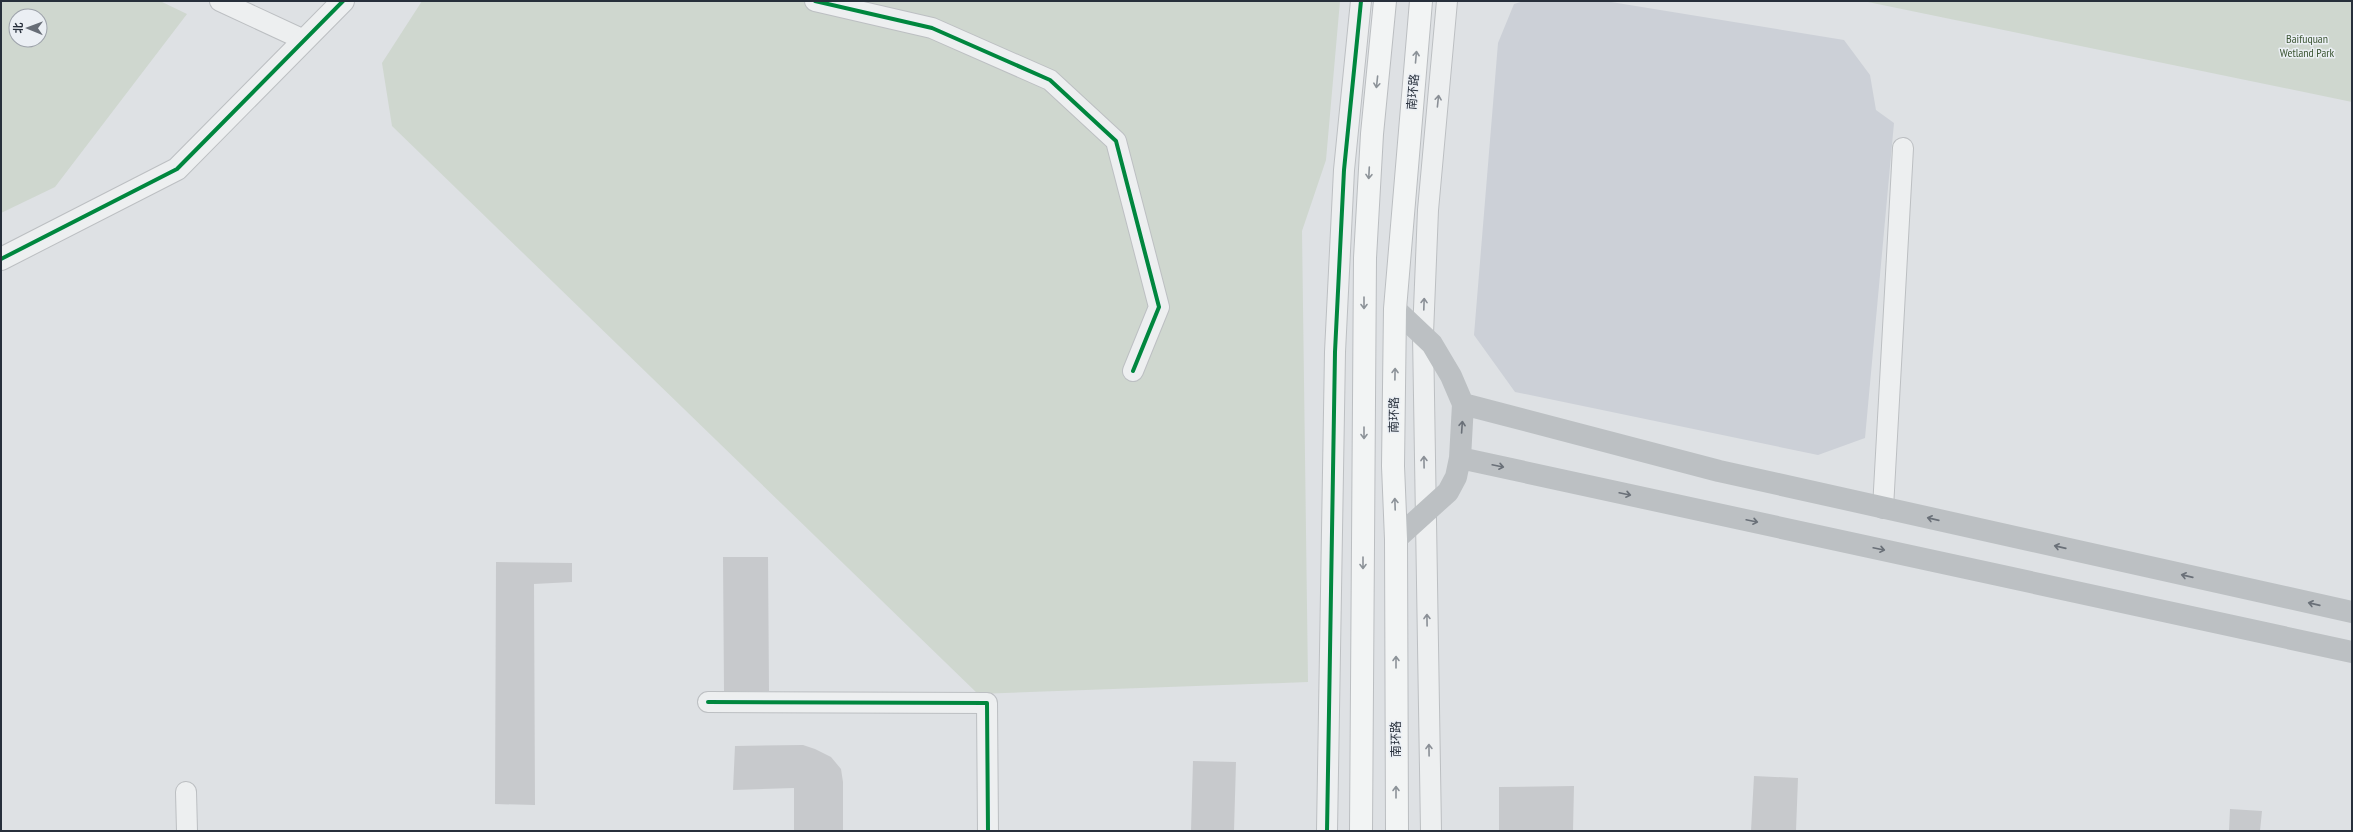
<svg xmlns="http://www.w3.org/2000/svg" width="2353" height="832" font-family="'PT Sans Narrow','Noto Sans SC',sans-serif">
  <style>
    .built { fill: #ccd0d7 }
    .green { fill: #cfd7cf; fill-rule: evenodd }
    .building { fill: #c7c9cc }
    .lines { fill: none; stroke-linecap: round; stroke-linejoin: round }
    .minor-casing { stroke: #bcbfc2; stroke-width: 22 }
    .tertiary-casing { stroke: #bcbfc2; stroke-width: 24 }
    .primary-casing { stroke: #bbbec1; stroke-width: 24 }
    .minor { stroke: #edeff0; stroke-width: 20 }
    .tertiary { stroke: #edeff0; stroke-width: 22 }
    .secondary { stroke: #bcc0c3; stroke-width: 22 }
    .primary { stroke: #f2f4f4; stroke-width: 22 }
    .cycleway-casing { stroke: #ebeff4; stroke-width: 6 }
    .cycleway { stroke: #00873e; stroke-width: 4 }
    .oneway { stroke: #8c9298 }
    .oneway2 { stroke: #8a8f96 }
    .oneway3 { stroke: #6a7078 }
    .labels { text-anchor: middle; stroke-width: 3; stroke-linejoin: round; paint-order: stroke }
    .park-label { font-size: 12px; fill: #3c5634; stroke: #ebeff4 }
    .street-label { font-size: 12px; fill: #272f3b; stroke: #ebeff4 }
  </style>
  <rect width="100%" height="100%" fill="#dee1e4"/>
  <path class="built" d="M1524,1H1605L1844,40L1870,75L1876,110L1894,123L1865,438L1818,455L1515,392L1474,335L1498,43L1514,4Z"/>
  <path class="green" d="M1,1H160L187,14L55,187L1,213ZM16,16H40V40H16Z
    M422,1H1340L1326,160L1302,231L1308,682L978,694L392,126L382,63Z
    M1863,1H2352V102Z"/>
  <path class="building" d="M723,557H768L769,691H724Z
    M496,562L572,563V582L534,584L535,805L495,804Z
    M803,745L815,749L831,757L841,769L843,782V831H794V788L733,790L735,746Z
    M1193,761L1236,762L1234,831H1191Z
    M1754,776L1798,778L1796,831H1751Z
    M1574,786L1573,831H1499V787Z
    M2230,809L2262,811L2260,831H2229Z"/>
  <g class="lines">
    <defs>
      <path id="minor" d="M220,1L304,40
        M815,1L932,28L1050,80L1116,141L1159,307L1133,371
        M1883,508L1903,148
        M708,702L987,703L988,831
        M186,792L187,831
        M1327,831L1335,352L1344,170L1361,1
        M1431,831L1423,334L1428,210L1447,1"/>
      <path id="tertiary" d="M1,259L177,169L343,1"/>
      <path id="primary" d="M1361,831L1365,258L1372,134L1385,1
        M1397,831L1396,539L1393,466L1395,309L1421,1"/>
    </defs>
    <use href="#minor" class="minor-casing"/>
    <use href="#tertiary" class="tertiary-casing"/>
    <use href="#primary" class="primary-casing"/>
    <use href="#minor" class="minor"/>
    <use href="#tertiary" class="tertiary"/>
    <path class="secondary" d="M1395,309L1432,344L1451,376L1463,404L1460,458L1456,477L1448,492L1396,539
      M1463,404L1719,471L2352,612
      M1460,458L2352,652"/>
    <use href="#primary" class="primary"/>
    <defs>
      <path id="cycleway" d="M815,1L932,28L1050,80L1116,141L1159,307L1133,371
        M1,259L177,169L343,1
        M708,702L987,703L988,831
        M1327,831L1335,352L1344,170L1361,1"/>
    </defs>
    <use href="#cycleway" class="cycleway-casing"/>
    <use href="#cycleway" class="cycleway"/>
  </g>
  <defs><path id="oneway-shaft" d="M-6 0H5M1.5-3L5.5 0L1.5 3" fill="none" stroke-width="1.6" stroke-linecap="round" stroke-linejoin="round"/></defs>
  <g class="oneway">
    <use href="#oneway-shaft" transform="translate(1416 57) rotate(-85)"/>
    <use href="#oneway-shaft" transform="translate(1377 82) rotate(96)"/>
    <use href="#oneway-shaft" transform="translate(1369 173) rotate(93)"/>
    <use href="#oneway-shaft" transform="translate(1364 303) rotate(90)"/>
    <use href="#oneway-shaft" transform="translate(1395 374) rotate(-89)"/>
    <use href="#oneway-shaft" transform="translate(1364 433) rotate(90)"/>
    <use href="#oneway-shaft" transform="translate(1395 504) rotate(-92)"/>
    <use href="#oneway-shaft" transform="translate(1363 563) rotate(90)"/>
    <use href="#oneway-shaft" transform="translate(1396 662) rotate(-90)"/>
    <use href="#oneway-shaft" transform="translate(1396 792) rotate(-90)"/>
  </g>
  <g class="oneway2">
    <use href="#oneway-shaft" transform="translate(1438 101) rotate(-84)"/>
    <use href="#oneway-shaft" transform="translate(1424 304) rotate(-88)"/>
    <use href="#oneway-shaft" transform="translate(1424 462) rotate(-91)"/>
    <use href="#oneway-shaft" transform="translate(1427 620) rotate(-91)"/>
    <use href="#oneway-shaft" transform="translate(1429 750) rotate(-91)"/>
  </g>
  <g class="oneway3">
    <use href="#oneway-shaft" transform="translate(1462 427) rotate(-86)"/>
    <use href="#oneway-shaft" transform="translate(1498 466) rotate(12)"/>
    <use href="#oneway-shaft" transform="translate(1625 494) rotate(12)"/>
    <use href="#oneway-shaft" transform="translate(1933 519) rotate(-167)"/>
    <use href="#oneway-shaft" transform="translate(1752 521) rotate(12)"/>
    <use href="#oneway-shaft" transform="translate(2060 547) rotate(-167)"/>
    <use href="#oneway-shaft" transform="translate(1879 549) rotate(12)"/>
    <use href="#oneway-shaft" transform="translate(2187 576) rotate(-167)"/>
    <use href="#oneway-shaft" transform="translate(2314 604) rotate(-167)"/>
  </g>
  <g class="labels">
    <g class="park-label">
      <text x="2307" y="43">Baifuquan<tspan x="2307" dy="14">Wetland Park</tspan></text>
    </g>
    <g class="street-label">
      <text transform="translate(1413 92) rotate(-85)" y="4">南环路</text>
      <text transform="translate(1394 415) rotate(-89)" y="4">南环路</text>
      <text transform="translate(1396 739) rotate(-90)" y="4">南环路</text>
    </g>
  </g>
  <rect width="2353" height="832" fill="none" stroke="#272f3b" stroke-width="4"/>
  <g transform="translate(28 28) rotate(271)"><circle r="19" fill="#ebeff4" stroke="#9da2aa"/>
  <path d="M0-3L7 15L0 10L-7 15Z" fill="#676d76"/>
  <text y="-6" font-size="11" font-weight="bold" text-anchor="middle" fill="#272f3b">北</text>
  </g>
</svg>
